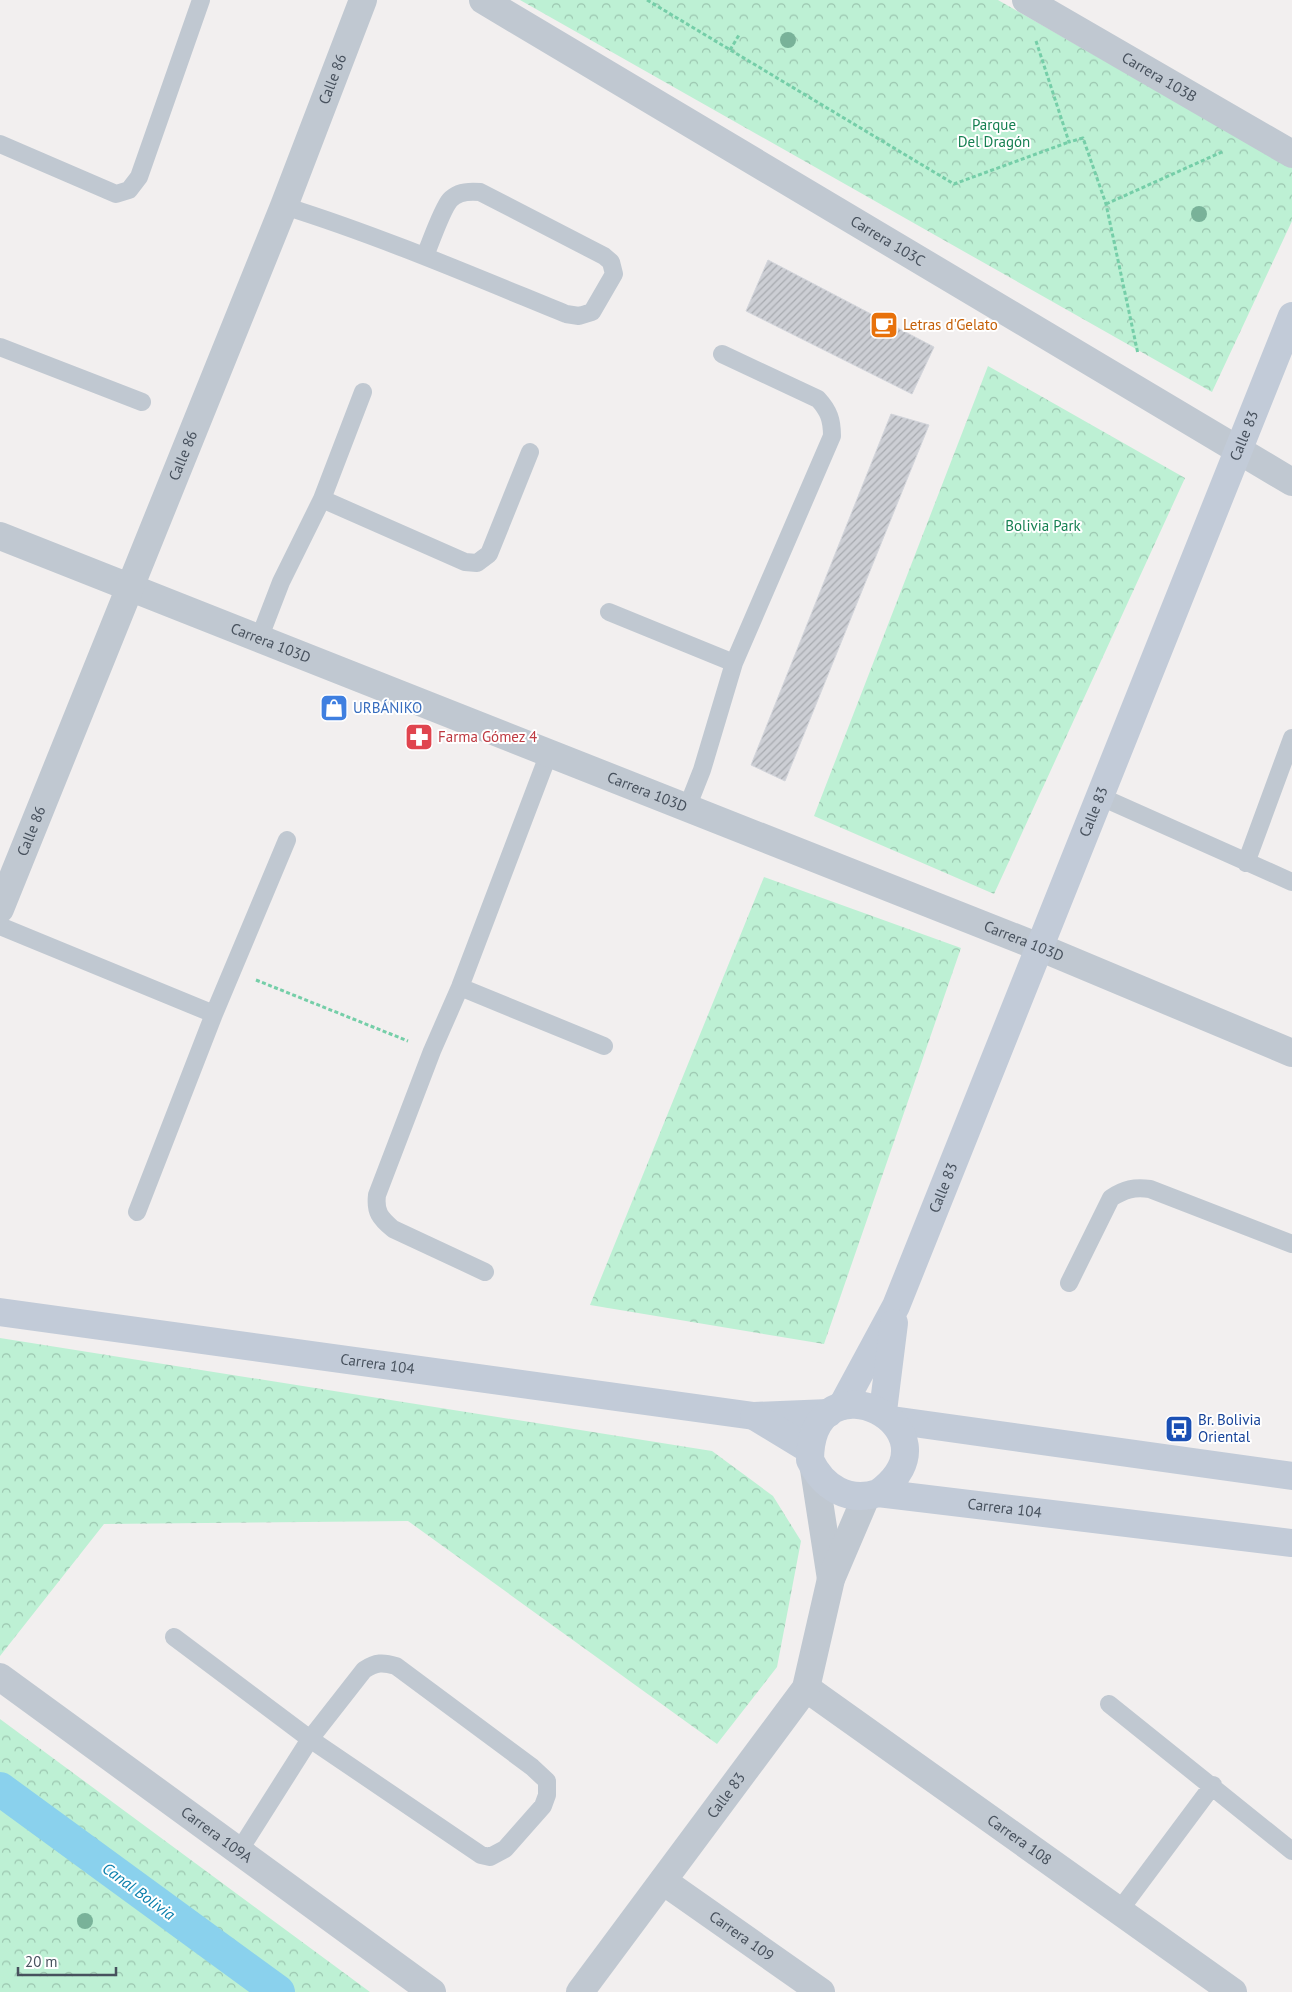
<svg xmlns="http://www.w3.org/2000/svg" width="1292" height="1992" font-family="'PT Sans',sans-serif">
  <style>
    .park { fill: url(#park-crowns) }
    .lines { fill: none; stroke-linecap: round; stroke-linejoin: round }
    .canal { stroke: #8ad1ed; stroke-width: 34 }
    .building { fill: url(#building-hatch); stroke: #d3d5db }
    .path { stroke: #75cea8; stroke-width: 3; stroke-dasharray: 4 2.5; stroke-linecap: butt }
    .lane { stroke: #c0c8d1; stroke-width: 18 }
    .street { stroke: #c0c8d1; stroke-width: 28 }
    .secondary { stroke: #c2cbd8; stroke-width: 28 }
    .tree { fill: #79b299 }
    .labels { text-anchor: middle; stroke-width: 4; stroke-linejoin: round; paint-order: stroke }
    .street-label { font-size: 15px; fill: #47515d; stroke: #fff }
    .park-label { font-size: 15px; fill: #168052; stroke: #fff }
    .food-label { font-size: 15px; fill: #c56008; stroke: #fff; text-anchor: start }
    .shop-label { font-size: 15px; fill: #366cbe; stroke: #fff; text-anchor: start }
    .health-label { font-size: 15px; fill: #be3a42; stroke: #fff; text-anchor: start }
    .transit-label { font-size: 15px; fill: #164399; stroke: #fff; text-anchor: start }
    .water-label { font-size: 16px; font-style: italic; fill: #0b7fac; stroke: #fff }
  </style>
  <defs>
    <pattern id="park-crowns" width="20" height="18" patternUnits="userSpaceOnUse" patternTransform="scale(1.25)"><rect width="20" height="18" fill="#bdf0d4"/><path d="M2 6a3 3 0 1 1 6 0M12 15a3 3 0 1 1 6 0" fill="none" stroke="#9bc5af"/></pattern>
    <pattern id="building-hatch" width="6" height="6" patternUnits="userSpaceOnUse" patternTransform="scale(1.25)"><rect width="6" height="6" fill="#ccced4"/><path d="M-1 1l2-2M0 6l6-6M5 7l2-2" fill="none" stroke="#a7aaaf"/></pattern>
  </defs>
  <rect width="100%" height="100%" fill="#f2efef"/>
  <path class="park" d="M520,0H998L1292,168V221L1212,392Z
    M988,366L1185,478L994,894L814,816Z
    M764,877L961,948L824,1344L590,1305Z
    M0,1338L712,1451L773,1496L801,1541L777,1667L717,1744L408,1521L104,1524L0,1656Z
    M0,1719L370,1992H0Z"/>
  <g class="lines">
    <path class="canal" d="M0,1789L278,1992"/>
  </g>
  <path class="building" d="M768,260L934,347L912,394L746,311Z
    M891,414L929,425L785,781L751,765Z"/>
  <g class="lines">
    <path class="path" d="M647,0L954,184L1069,142
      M1036,41L1069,142L1083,138L1106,204L1138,354
      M730,50L739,35
      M1106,204L1224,151
      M256,980L408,1041"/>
    <path class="lane" d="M0,144L116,194L129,190L139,177L201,0
      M284,206C380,236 473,276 566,314L579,316L592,312L614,274L611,262L604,256L480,192C470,191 457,192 450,200C442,209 430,244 425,256
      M0,347L142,402
      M322,499L465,562L477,563L489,554L530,452
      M609,612L734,663
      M259,639L281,582L322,499L363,392
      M1099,796L1292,882
      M687,808L702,770L734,663L832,436C832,420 829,411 818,399L722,354
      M1246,863L1292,738
      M0,926L214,1014
      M460,987L604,1046
      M137,1212L214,1014L287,840
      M485,1272L393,1229C380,1218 375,1212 377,1195L432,1051L460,987L549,753
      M1069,1283L1111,1198C1125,1189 1134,1187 1150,1189L1292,1244
      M174,1637L310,1739L481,1855L490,1857L505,1849L543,1806L547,1795V1781L532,1767L396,1666C383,1662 376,1662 364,1670L310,1739L239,1851
      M1109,1704L1292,1851
      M1119,1911L1213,1785"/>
    <g class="street">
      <path id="s1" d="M483,0L1292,482"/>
      <path id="s2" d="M1026,0L1292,154"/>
      <path id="s3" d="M0,536L1039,947L1292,1053"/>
      <path id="s4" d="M0,909L284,206L363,0"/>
      <path d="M814,1469L831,1579"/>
      <path id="s5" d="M0,1677L432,1992"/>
      <path id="s6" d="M806,1688L1233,1992"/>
      <path id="s7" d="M663,1881L821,1992"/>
      <path id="s8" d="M580,1992L806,1688L831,1579L866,1497"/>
    </g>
    <g class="secondary">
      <path id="s9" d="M0,1312L754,1416L829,1413"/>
      <path id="s10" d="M842,1406L896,1306L1292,316"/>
      <path d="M883,1411L894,1323"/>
      <path d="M754,1416L810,1450"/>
      <path d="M892,1420L1292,1476"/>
      <path id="s11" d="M878,1493C966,1429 811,1349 810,1460C823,1487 848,1503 878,1493L1292,1543"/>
    </g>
  </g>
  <g class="tree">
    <circle cx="788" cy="40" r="8"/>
    <circle cx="1199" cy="214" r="8"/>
    <circle cx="85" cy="1921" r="8"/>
  </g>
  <defs>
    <symbol id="cafe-square" viewBox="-11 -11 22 22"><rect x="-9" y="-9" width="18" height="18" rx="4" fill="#e8710a" stroke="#fff"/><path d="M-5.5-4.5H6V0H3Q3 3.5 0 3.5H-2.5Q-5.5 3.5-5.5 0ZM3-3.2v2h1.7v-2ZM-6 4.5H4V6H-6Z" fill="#fff"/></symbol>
    <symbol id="shop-square" viewBox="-11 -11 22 22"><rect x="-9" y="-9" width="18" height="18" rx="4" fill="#3f7fe0" stroke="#fff"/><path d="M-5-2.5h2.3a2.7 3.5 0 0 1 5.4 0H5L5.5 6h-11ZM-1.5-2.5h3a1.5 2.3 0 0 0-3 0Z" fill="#fff"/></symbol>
    <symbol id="pharmacy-square" viewBox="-11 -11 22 22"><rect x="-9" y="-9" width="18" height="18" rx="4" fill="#e0444e" stroke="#fff"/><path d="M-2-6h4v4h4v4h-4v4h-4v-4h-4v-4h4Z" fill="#fff"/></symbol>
    <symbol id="bus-square" viewBox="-11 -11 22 22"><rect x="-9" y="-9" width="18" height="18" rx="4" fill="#1a4fb4" stroke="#fff"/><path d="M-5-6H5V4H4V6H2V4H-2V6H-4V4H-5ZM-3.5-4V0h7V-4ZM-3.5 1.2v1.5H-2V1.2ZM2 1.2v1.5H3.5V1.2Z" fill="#fff"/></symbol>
  </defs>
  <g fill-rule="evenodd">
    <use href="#cafe-square" x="868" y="309" width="32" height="32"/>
    <use href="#shop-square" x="318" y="692" width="32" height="32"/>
    <use href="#pharmacy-square" x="403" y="721" width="32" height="32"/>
    <use href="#bus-square" x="1163" y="1413" width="32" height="32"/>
  </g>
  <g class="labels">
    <g class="street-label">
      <text dy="5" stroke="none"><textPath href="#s2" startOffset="154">Carrera 103B</textPath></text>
      <text dy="5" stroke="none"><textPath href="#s4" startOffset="894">Calle 86</textPath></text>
      <text dy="5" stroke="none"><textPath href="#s1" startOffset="471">Carrera 103C</textPath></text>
      <text dy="5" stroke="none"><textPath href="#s10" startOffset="1051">Calle 83</textPath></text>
      <text dy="5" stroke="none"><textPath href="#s4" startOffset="489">Calle 86</textPath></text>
      <text dy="5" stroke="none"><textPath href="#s3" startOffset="291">Carrera 103D</textPath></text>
      <text dy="5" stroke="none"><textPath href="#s3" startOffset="696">Carrera 103D</textPath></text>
      <text dy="5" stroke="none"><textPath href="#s10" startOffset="646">Calle 83</textPath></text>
      <text dy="5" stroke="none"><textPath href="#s4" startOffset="84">Calle 86</textPath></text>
      <text dy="5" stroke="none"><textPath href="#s3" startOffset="1101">Carrera 103D</textPath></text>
      <text dy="5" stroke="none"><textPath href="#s10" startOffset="241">Calle 83</textPath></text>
      <text dy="5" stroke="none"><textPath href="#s9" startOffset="381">Carrera 104</textPath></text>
      <text dy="5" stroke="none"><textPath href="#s11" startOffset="418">Carrera 104</textPath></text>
      <text dy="5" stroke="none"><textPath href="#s8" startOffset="245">Calle 83</textPath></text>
      <text dy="5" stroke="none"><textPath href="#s5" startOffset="268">Carrera 109A</textPath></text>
      <text dy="5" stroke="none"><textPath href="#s6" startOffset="262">Carrera 108</textPath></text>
      <text dy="5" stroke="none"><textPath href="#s7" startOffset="96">Carrera 109</textPath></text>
    </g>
    <g class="park-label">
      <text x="994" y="130">Parque<tspan x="994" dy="17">Del Dragón</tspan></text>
      <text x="1043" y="531">Bolivia Park</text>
    </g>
    <g class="food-label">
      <text x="903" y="330">Letras d'Gelato</text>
    </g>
    <g class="shop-label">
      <text x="353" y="713">URBÁNIKO</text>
    </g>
    <g class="health-label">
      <text x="438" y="742">Farma Gómez 4</text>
    </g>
    <g class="transit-label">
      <text x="1198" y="1425">Br. Bolivia<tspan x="1198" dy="17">Oriental</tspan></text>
    </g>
    <g class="water-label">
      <text transform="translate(139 1891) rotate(36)" y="6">Canal Bolivia</text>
    </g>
  </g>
  <path d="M18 1967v8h98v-8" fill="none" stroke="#47515d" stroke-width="2.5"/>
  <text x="25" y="1967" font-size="15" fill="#47515d" stroke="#ffffff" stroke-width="4" paint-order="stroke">20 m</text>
</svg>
